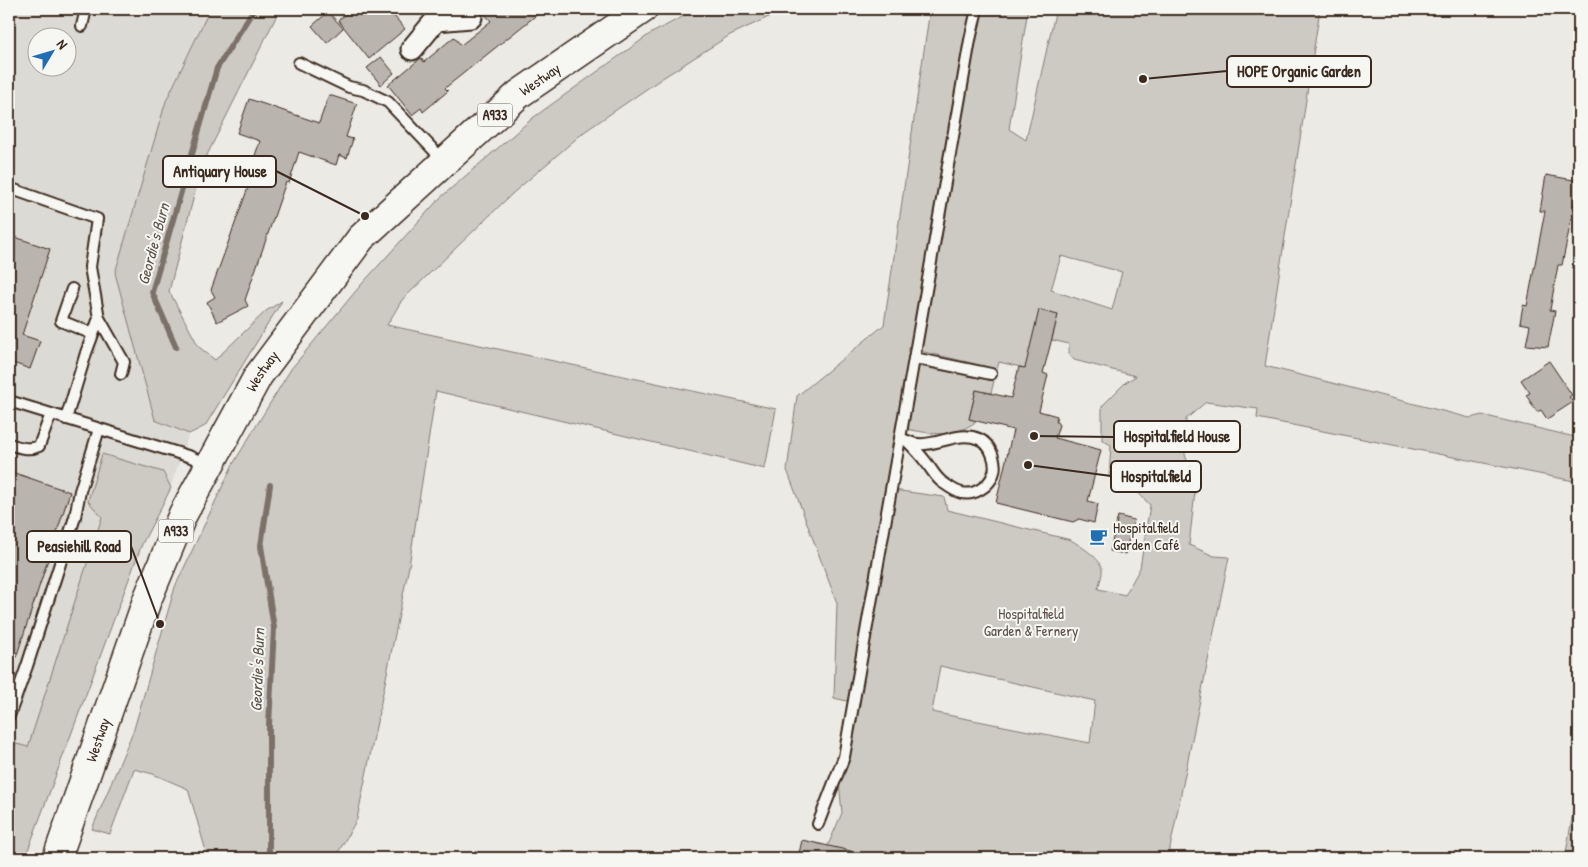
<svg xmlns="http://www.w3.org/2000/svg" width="1588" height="867" font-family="'Patrick Hand',sans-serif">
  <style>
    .built { fill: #dcdad4; fill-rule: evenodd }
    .green { fill: #cdcac4; stroke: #847a71; fill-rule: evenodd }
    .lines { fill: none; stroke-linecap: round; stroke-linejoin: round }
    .stream { stroke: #7c7167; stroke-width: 6 }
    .building { fill: #bab4ae; stroke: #3b2a1e }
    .service-casing { stroke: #3b2a1e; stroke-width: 14 }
    .minor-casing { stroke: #3b2a1e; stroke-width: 25 }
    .primary-casing { stroke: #3b2a1e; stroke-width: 31 }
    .service { stroke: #f6f6f2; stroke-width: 10 }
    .minor { stroke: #f6f6f2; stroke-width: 21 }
    .primary { stroke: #f6f6f2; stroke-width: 28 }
    .labels { text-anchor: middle; stroke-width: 4; stroke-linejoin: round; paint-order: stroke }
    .shield { fill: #f6f6f2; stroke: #73675e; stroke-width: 1 }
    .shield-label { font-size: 14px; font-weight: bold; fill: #3b2a1e }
    .street-label { font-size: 15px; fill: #3b2a1e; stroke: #f6f6f2 }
    .poi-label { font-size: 15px; fill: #3b2a1e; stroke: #f6f6f2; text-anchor: start }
    .park-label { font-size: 15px; fill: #605248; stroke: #f6f6f2 }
    .water-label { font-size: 16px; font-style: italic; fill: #615449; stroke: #f6f6f2 }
    .leader { fill: none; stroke: #3b2a1e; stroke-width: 2 }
    .callout-dot { fill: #3b2a1e; stroke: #f6f6f2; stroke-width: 2 }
    .callout { fill: #f6f6f2; stroke: #3b2a1e; stroke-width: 2 }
    .callout-label { font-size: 16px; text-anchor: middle; font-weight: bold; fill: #3b2a1e }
  </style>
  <rect width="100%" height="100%" fill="#ebeae5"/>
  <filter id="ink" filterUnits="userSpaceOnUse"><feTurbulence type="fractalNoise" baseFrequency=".02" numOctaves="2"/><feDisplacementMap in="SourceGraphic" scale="10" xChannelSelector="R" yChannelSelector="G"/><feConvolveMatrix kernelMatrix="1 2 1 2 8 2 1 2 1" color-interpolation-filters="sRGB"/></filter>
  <g filter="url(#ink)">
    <path class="built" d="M9,9H210L166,101L115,273L155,420L189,434L170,488L9,800ZM38,38H68V68H38Z"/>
    <path class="green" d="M210,9H280L202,165L169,291L199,347L215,360L266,311L282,301L205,426L189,434L155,420L115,273L166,101Z
      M697,9H786L730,35L661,79L584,132L513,193L402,300L387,325L776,409L765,469L436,391L409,566L357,819L335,858H208L188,789L153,774L134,769L110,834L92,829L134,729L175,587L233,464L291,369L360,286L440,198L534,117L650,34Z
      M930,9H1028L1009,129L1026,140L1056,9H1320L1265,366L1470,418L1482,415L1579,438V482L1257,418L1258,409L1206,402L1186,419L1185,455L1196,483L1189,545L1214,556L1229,557L1168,858H824L826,850L842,813L839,781L853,742L851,702L834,698L837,603L787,470L797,396L884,325ZM1061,256L1122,272L1112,310L1051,290ZM920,300L930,302L920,351L997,369L999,362L1025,368L1058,315L1052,340L1069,344V354L1074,360L1136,376L1126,382L1102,406V440L1111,445L1109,477L1130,484L1150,505L1140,568L1125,595L1098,589C1099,583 1103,575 1102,569C1101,558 1080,546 1071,540L947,510L944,497L886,489L906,429C934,434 952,439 977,421L969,419L976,390L991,393L994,381L918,366L915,377L906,375ZM940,666L1095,701L1090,743L932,712Z
      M102,454L163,472L171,488L142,544L25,858H9V755L13,743L28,747L102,517L88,501Z
      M1579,779V858H1565Z"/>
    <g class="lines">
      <path class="stream" d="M176,347L152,292L217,68L254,9
        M269,858V725L274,628L261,546L270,485"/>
    </g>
    <path class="building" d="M353,9H388L405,29L369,59L338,20Z
      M480,9H544L445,88L448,91L423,112L421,108L412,115L388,85L421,58L424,62L454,37L461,45L491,21Z
      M328,12L343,28L327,43L312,26Z
      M381,57L394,73L381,85L367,68Z
      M329,95L357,104L346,137L353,139L347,158L339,155L336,165L299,152L289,183L286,182L245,300L248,306L217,322L207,302L215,297L211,290L254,171L250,170L260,141L237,133L249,99L319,123Z
      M1546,175L1579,181L1562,265H1558L1550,310L1555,311L1548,347L1526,345L1530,325L1520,323L1523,305L1527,306L1545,211H1540Z
      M9,235L50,249L22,335L40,341L30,369L13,363L12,366H9Z
      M1039,310L1058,315L1043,373L1048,375L1039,411L1057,416L1056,421L1059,425L1055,438L1101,450L1088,501L1098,504L1094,523L1079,519L1073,522L996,503L1013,430L969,419L976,390L1011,398L1019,367L1025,368Z
      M1549,361L1572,395L1569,397L1573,402L1547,419L1541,410L1537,412L1526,395L1530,393L1521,380Z
      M9,471L70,492L12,670L9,669Z
      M1118,516L1134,520L1125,554L1110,551Z
      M802,840L851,851L850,858H798Z"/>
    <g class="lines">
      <defs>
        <path id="service" d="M82,26L86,9
          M299,63L349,87L363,90L388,102L444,161
          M9,188L97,219L90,267L99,318L86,353L66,419
          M72,289L61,321L93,334
          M99,318L124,362L121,374
          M914,358L991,374
          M9,401L191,457L208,465
          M900,438C906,440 912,444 918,444C939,446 958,430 979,439C991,444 998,464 993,475C989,486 974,496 962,493C955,492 948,486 942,482C935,477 931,468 925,461C920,454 913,447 907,441
          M9,444C18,447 29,451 39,446L51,414
          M9,716L27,666L75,517L80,491L99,429
          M818,824L844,757L970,40L977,9"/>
        <path id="minor" d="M412,49L436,20L471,17"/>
        <g id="primary">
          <path id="s1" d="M57,858L147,600L183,514L258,376L361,238L519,94L643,9"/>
        </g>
      </defs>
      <use href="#service" class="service-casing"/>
      <use href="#minor" class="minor-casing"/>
      <use href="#primary" class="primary-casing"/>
      <use href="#service" class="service"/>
      <use href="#minor" class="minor"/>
      <use href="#primary" class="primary"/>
    </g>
  </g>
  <defs>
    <symbol id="cafe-bare" viewBox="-9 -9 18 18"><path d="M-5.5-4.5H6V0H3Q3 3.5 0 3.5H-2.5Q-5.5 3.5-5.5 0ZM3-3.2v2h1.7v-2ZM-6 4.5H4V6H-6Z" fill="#1f6fb2" stroke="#f6f6f2" stroke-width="2.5" paint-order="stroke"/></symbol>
  </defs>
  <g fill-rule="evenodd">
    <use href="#cafe-bare" x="1086" y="524" width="25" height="25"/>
  </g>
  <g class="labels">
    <g class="shield">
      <rect x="477.5" y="103.5" width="35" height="23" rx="4"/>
      <rect x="158.5" y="519.5" width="35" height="23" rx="4"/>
    </g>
    <g class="shield-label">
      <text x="495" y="120">A933</text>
      <text x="176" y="536">A933</text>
    </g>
    <g class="street-label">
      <text dy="5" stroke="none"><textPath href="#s1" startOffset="935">Westway</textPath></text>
      <text dy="5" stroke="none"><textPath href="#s1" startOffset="530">Westway</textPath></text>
      <text dy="5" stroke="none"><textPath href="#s1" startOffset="125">Westway</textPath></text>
    </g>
    <g class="poi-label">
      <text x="1113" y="533">Hospitalfield<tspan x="1113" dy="17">Garden Café</tspan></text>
    </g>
    <g class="park-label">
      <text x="1031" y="619">Hospitalfield<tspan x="1031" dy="17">Garden &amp; Fernery</tspan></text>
    </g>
    <g class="water-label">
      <text transform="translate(153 244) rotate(-75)" y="6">Geordie's Burn</text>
      <text transform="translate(257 670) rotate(-88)" y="6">Geordie's Burn</text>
    </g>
  </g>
  <path class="leader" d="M1143 79L1227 71M365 216L276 171M1034 436L1114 437M1028 465L1111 476M160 624L131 546"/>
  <g class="callout-dot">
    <circle cx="1143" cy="79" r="5"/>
    <circle cx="365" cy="216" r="5"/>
    <circle cx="1034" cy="436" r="5"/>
    <circle cx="1028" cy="465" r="5"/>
    <circle cx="160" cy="624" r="5"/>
  </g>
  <g class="callout">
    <rect x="1227" y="56" width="144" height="31" rx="5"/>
    <rect x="163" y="156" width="113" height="31" rx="5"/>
    <rect x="1114" y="421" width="126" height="31" rx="5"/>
    <rect x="1111" y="461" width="90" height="31" rx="5"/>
    <rect x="27" y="531" width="104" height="31" rx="5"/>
  </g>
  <g class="callout-label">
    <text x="1299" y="77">HOPE Organic Garden</text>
    <text x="220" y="177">Antiquary House</text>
    <text x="1177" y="442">Hospitalfield House</text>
    <text x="1156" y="482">Hospitalfield</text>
    <text x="79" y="552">Peasiehill Road</text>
  </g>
  <rect width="1588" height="867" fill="none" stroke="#f6f6f2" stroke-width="30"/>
  <rect x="15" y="15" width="1558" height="837" fill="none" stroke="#3b2a1e" stroke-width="2" filter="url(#ink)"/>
  <g transform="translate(52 52) rotate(52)"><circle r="24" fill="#f6f6f2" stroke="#aba49d"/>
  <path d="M0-4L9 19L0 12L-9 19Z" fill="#1f6fb2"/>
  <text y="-8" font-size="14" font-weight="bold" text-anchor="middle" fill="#3b2a1e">N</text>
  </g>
</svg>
